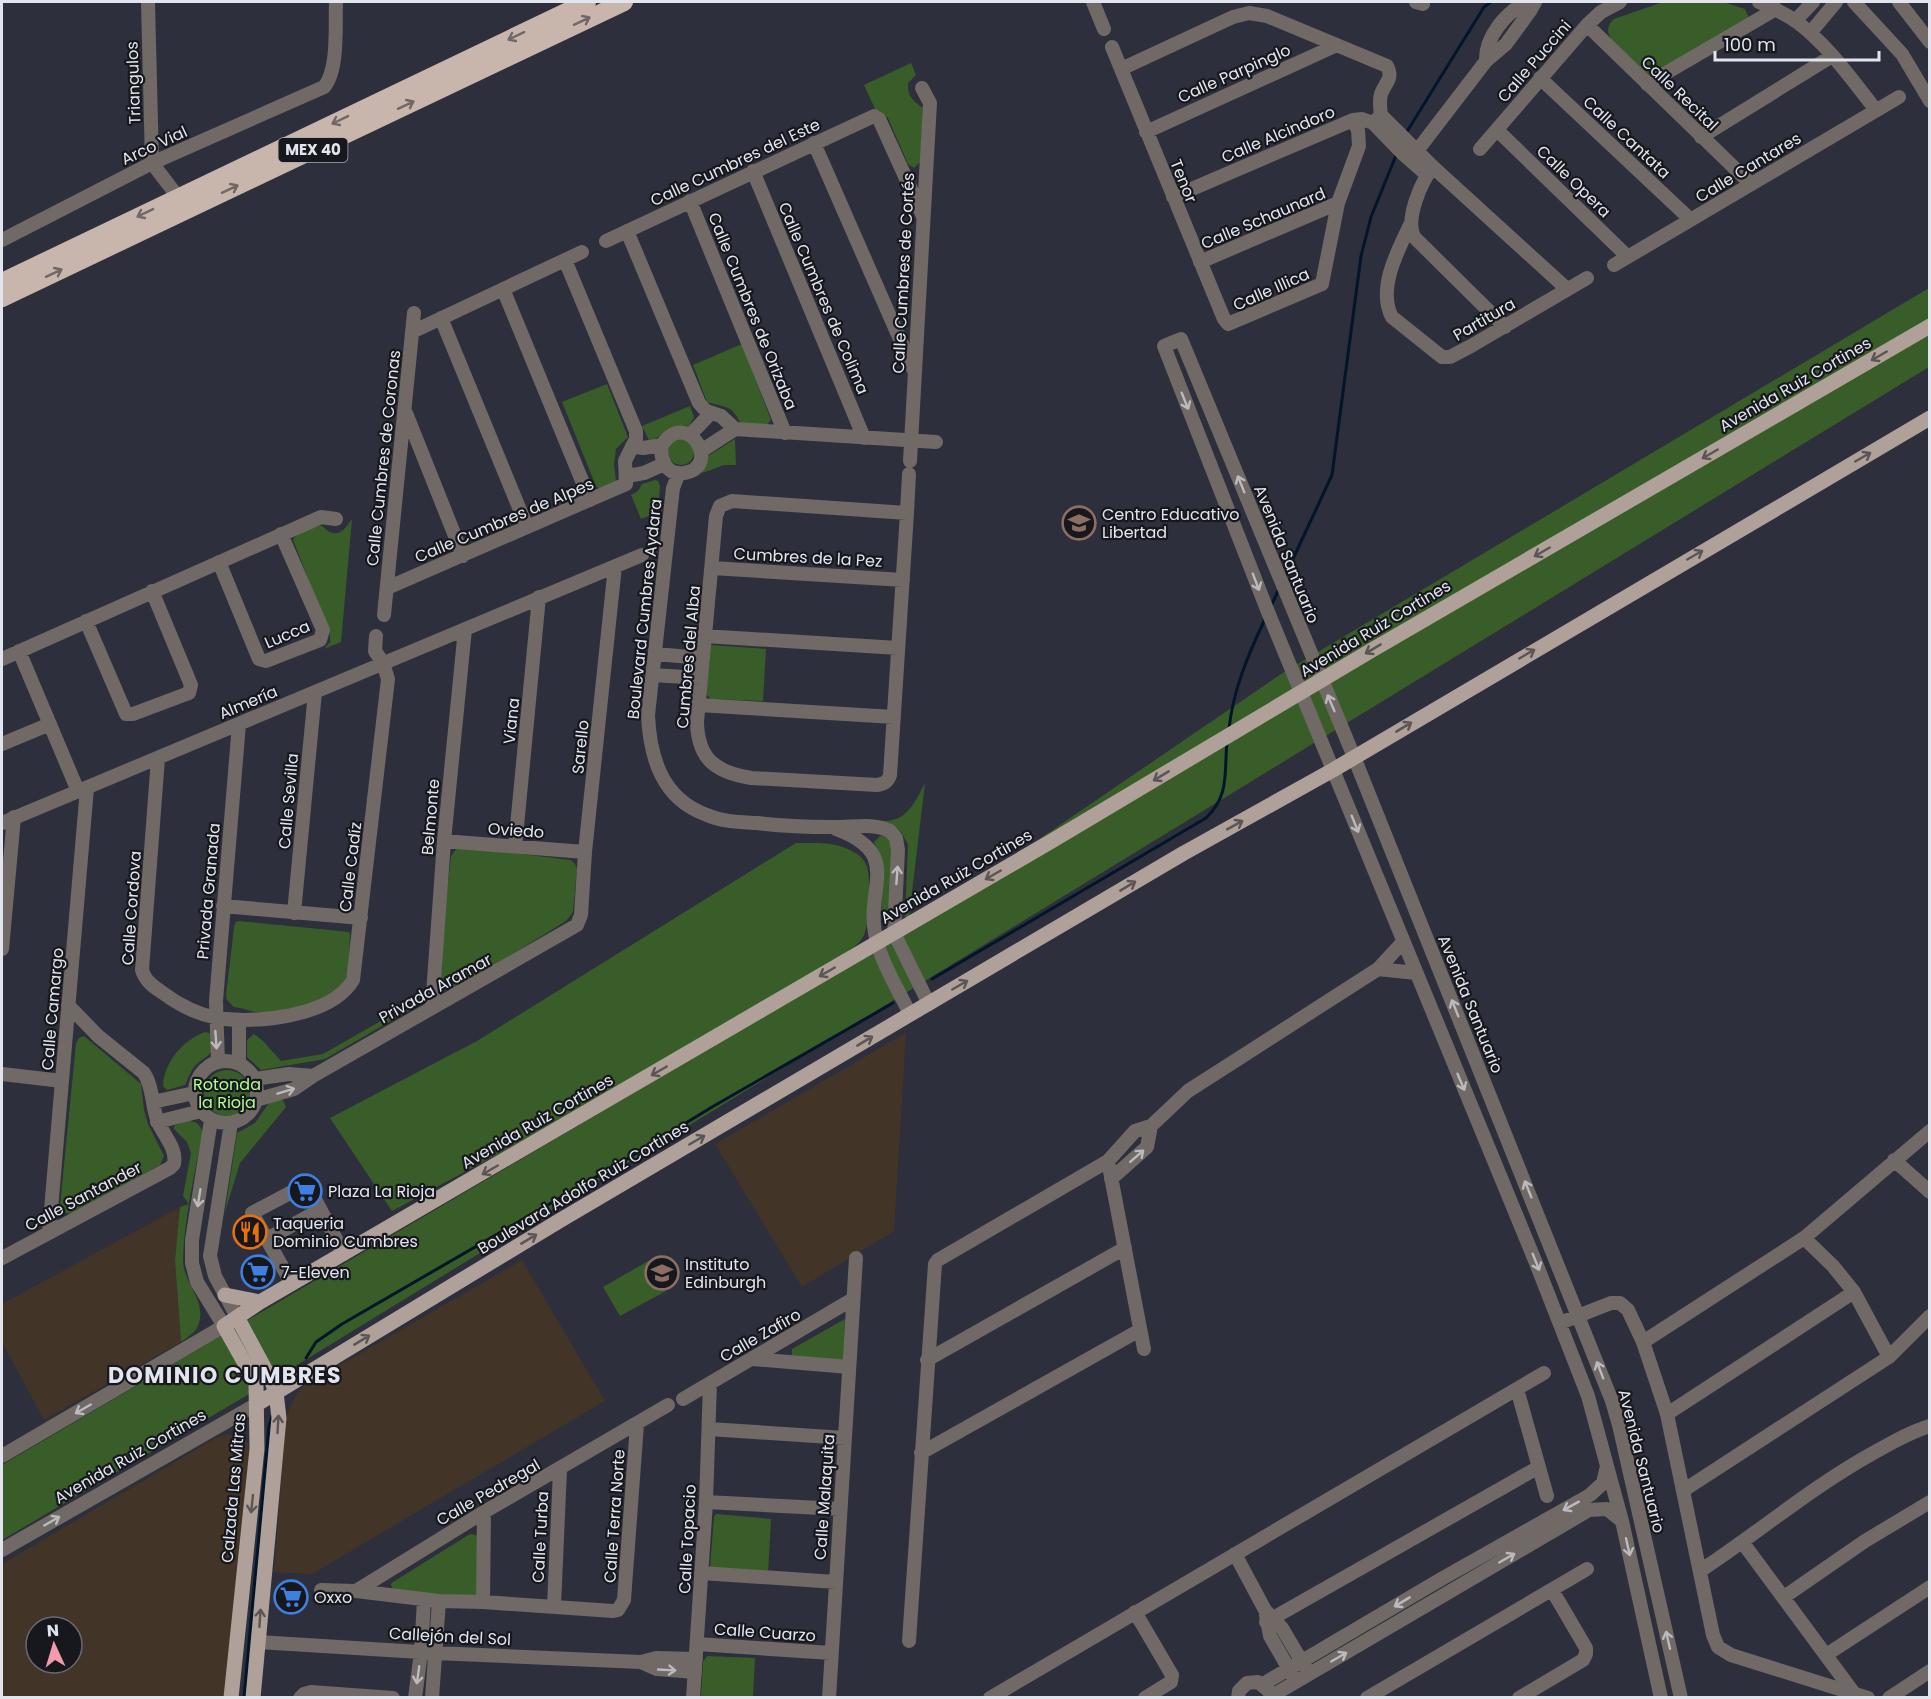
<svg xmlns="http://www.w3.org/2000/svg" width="1931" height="1699" font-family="Poppins,sans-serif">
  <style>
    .commercial { fill: #423527; fill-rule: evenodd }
    .green { fill: #395d28 }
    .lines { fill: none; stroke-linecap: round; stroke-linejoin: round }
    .stream { stroke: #02152a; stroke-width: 3 }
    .minor { stroke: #706965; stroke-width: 14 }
    .major { stroke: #afa099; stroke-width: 15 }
    .highway { stroke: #c8b6ad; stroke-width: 18 }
    .oneway { stroke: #706766 }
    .oneway2 { stroke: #5b5555 }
    .oneway3 { stroke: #bbbabe }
    .labels { text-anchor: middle; stroke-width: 4.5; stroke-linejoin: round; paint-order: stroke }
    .shield { fill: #17181e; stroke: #a6a8b0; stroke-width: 1.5 }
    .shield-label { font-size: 15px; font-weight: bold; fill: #e3e5ee }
    .street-label { font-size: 16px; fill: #e3e5ee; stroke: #17181e }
    .poi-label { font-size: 16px; fill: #e3e5ee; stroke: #17181e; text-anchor: start }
    .park-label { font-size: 16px; fill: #b1fc91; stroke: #17181e }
    .district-label { font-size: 22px; font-weight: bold; letter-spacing: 1.5px; fill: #e3e5ee; stroke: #17181e }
  </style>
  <rect width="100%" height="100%" fill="#2d2f3c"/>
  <path class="commercial" d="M906,1033L894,1231L802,1287L715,1144Z
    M180,1207L175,1260L181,1342L44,1420L2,1342V1304Z
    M522,1260L605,1401L312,1574L274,1572L286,1421L289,1410L297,1393L304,1386Z
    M227,1434L243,1437L248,1443L251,1453L224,1697H2V1564L216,1438ZM36,1627H72V1663H36Z"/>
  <path class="green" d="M1663,2H1723L1745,9L1749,18L1655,77L1647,75L1612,40C1606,32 1607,25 1614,19Z
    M911,63L916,75L908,83C907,96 913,101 923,108L920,162L914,168L908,164L888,118L876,111L864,85Z
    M1929,288V367L261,1387L2,1540V1465L866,956L392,1211L330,1118L477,1041L796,843C816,843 838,841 855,853C861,856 865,861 867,867C871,881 870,925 863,937C858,946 850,949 842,955L887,943L1281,674Z
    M742,344L771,420L765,427L741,425C732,404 726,408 707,402L693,365Z
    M607,384L628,437L616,449L614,465L616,481L600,490L596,486L562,402Z
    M690,406L694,417L689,426C664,423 664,439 649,440L642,426Z
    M735,439L736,465H724L702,473L708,456Z
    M668 452a13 13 0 1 1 26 0a13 13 0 1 1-26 0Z
    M655,480L658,481L660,486L658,513L641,519L631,495L638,491L642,484Z
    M352,519L341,642L324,649L330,642V634L293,540C296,533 314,523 322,526C325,528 327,531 330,532C341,537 347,526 352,519Z
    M711,645L766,649L763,701L711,699L706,694Z
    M925,783L909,917H905L908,844L901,832L880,821C906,823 914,804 925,783Z
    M885,835L893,842L888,919L885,921L881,916L883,867L874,842L880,836Z
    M463,847L571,860L575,864L577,869L573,912L566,921L454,990C445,991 441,986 437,978L451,856L457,848Z
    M238,921L349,932L350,935C349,948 350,965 346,977C339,998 281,1015 262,1013C253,1013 245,1008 234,1007L227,1000L226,995L234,928L235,923Z
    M421,998L420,1004L325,1059L261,1070L247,1057V1040L254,1034L263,1041L281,1061L323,1054Z
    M205,1032L212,1034C213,1061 209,1051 194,1067C190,1072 188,1079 185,1085L167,1090L163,1086C164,1062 183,1040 205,1032Z
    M84,1036L141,1084L144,1110L148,1124L164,1156L160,1165L72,1214L65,1213L60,1206L61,1196L76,1043L79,1038Z
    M204 1093a23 23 0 1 1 46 0a23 23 0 1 1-46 0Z
    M277,1099L283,1100L286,1107L240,1163L225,1212L237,1133L255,1123L269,1103Z
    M187,1120L197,1123L203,1131C195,1172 184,1219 183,1260C183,1281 203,1297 200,1318C199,1331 190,1335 181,1342L175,1260L180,1207L189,1204L183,1196L191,1153L187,1142L174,1129V1126Z
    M650,1260L666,1291L620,1316L603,1287Z
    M845,1319L843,1363L792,1358V1349Z
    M716,1514L771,1519L768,1574L710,1567L714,1517Z
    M470,1534L476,1535L481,1539L476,1596L393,1592L391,1584L393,1582Z
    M707,1656L755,1658L753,1697H701L703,1662Z"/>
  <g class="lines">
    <path class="stream" d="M1406,133L1484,7L1491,2
      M1285,576L1332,475L1361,256L1371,217L1397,153
      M1271,606L1279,589
      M1229,729C1233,690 1248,655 1265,619
      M932,979L1206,818C1230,795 1224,773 1227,742
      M306,1358L316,1342L342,1324L627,1159L712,1107L893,1003
      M244,1698L269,1427L272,1416"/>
    <path class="minor" d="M148,2L152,163L178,197
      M1093,2L1104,29
      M1416,2L1423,4
      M1759,2C1772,8 1785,13 1797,22C1828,45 1852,80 1876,110
      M1854,2L1902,54L1930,101
      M1899,2L1930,42
      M1795,21L1813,2
      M1587,25L1751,184
      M1810,33L1836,2
      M1112,47L1224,319L1228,324L1322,284L1338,203L1359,146L1358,130L1353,120
      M1486,61C1485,37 1506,12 1527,2
      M1121,69L1233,17L1249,13L1267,16L1387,66C1394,78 1385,83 1381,94C1379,101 1380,108 1381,115L1373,123L1362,119L1353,120L1173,197
      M1540,78L1691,220
      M1647,84L1776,9
      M1381,115L1433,167L1567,289
      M1373,123L1402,153L1427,175
      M1497,130L1628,257
      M1146,132L1337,45
      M1701,137L1832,56
      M814,143L913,369
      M1480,149L1587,25L1601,12L1620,2
      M1410,160L1486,61L1506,44L1530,11L1535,2
      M1433,167C1421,182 1405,219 1414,237L1505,327
      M753,171L864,438
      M690,201L785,433
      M1410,225C1398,250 1377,289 1392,317L1442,357H1450L1471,346L1587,278
      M627,231L699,403L706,411L721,416L735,429
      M2,240L152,163L324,87C339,70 335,24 336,2
      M606,241L874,116L879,119L923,216
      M1200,262L1338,203
      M1614,265L1899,97
      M503,289L590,500
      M441,318L527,527
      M412,332L582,252
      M406,413L463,556
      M735,429L936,442
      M690,435L710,414
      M632,446L643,448L662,445C687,407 723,467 684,473C667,476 659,459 662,445
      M701,451L735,429
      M910,461L930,103L922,88
      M679,473L673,488L648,715C650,758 662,799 707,815C723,822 740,822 757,823C781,826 806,827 831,827C850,828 873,822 890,831L896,838L898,850L894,933L929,1004
      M627,476L644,473L664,464
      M907,513L732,501L720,506L716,516L697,722C698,759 715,772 751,778L877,785C884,784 888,782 890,775L907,513L909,474
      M219,562L259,659L266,661L320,640L323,630L281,534
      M712,568L903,580
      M387,588L626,484L625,461L636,439V431L565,260
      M384,615L414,313
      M86,621L126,714H133L189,693L191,685L152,591
      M704,636L898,648
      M19,651L78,791
      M655,654L702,658
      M2,659L321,517L336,519
      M653,675L700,678
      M698,705L894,717
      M2,744L50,724
      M158,758L142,970C145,981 154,987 163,993C179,1005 197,1014 217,1018C255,1024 331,1017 353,980L388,679L383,663L375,651L376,636
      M2,823L642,555
      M836,829C903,854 866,886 875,933C880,961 898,989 910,1014
      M444,841L585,852
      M515,847L539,597
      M223,906L361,918
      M294,913L315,692
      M2,949L14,817
      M1378,969L1416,973
      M432,1008L444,841L465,629
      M239,1020V1064
      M195 1092a31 31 0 1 1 62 0a31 31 0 1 1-62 0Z
      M218,1062L216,1001L239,724
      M2,1074L62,1081
      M254,1079L289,1074L313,1076
      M256,1100L294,1089L313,1076L577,925L581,915L585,852L615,566
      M153,1102L194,1093
      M157,1122L201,1111
      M231,1123L210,1256L215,1276L237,1317
      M1894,1160L1930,1192
      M1108,1161L1144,1349
      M1111,1179L1147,1147L1151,1126
      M49,1233L87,788
      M1804,1238L1833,1266L1854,1292L1889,1357
      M267,1239L320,1210
      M2,1258L170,1168L174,1164C177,1149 165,1137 159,1124C151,1108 154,1088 144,1073L98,1036L68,1005
      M292,1284L252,1213L307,1184L344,1254
      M1560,1323L1611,1303H1620L1628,1310L1643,1342L1667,1414L1713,1635L1718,1647L1731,1655L1868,1698
      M1643,1342L1804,1238L1930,1131
      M752,1359L849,1367
      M927,1360L1125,1248
      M1517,1389L1547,1496
      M683,1399L853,1299
      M1667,1414L1854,1292
      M709,1429L845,1438
      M921,1453L1140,1330
      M2,1456L224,1326L197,1282L192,1263V1240L211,1120
      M1684,1490L1889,1357L1930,1316
      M706,1502L840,1509
      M1743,1543L1853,1692
      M2,1550L257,1404
      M1235,1554L1265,1610L1282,1628L1305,1667
      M1700,1571C1759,1532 1813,1486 1875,1452C1893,1442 1910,1432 1930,1426
      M701,1573L836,1582
      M321,1590L356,1591L439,1601L483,1602L613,1611L618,1610L624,1600L637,1424
      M356,1591L484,1512L668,1405
      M1784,1597L1865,1541L1930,1502
      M483,1602L484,1512
      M554,1606L560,1470
      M1135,1612L1172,1675L1171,1682L1145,1698
      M1266,1615L1270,1636L1293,1676
      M1266,1622L1539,1467
      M909,1641L935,1264L938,1260L1108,1161L1135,1131L1151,1126L1188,1091L1378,969L1403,942
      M258,1642L436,1653L641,1662L656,1658L696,1659
      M697,1644L831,1653
      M1826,1655L1930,1587
      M641,1662L657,1669L695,1672
      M1263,1684L1443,1578L1590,1495L1603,1483L1607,1466
      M1270,1697L1589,1510L1607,1509L1622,1521
      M300,1698L304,1694L311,1692L393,1698
      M415,1698L421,1652L424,1600
      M432,1698L439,1601
      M693,1698L706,1502L710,1383
      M829,1698L856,1258
      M990,1698L1544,1373
      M1238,1698L1239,1691L1247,1683L1258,1682L1268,1690
      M1367,1698L1587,1569
      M1519,1698L1583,1660L1586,1654V1648L1552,1590
      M1661,1698L1622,1521L1588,1396L1536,1263L1268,612L1164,346L1181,339L1354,757L1612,1401L1619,1425L1681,1698
      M1889,1698L1930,1671"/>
    <path class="major" d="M225,1295L260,1302
      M237,1317L272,1382L276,1392L279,1418L253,1698
      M257,1404L559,1221L1184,853L1333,770L1930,418
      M231,1698L257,1449L256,1383L224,1326L260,1302L1050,842L1372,650L1930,326"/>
    <path class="highway" d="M2,282L587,2
      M2,298L624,2"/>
  </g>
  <defs><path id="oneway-shaft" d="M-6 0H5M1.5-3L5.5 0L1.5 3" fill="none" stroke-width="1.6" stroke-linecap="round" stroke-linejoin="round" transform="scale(1.5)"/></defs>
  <g class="oneway">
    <use href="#oneway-shaft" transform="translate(582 21) rotate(-25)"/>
    <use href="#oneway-shaft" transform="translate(516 36) rotate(154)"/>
    <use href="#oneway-shaft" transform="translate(406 105) rotate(-25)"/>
    <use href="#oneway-shaft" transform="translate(340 120) rotate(154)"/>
    <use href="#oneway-shaft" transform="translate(230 189) rotate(-25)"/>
    <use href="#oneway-shaft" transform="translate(145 213) rotate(154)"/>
    <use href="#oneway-shaft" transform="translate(54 273) rotate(-25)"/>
  </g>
  <g class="oneway2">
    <use href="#oneway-shaft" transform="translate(1879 356) rotate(150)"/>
    <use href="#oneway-shaft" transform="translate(1710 454) rotate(150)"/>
    <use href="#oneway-shaft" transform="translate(1863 457) rotate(-30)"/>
    <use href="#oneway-shaft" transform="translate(1542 552) rotate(150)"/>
    <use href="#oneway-shaft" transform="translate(1695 555) rotate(-30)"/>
    <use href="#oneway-shaft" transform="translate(1373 649) rotate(149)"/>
    <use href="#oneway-shaft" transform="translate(1527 654) rotate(-30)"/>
    <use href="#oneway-shaft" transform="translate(1404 727) rotate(-31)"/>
    <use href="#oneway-shaft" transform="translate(1161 776) rotate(149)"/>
    <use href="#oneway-shaft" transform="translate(1235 825) rotate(-29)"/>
    <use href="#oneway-shaft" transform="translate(993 875) rotate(150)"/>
    <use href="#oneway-shaft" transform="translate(1128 886) rotate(-31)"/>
    <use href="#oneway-shaft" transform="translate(827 972) rotate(150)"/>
    <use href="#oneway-shaft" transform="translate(960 985) rotate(-30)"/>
    <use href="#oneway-shaft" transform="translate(865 1041) rotate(-31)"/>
    <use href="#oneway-shaft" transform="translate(659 1071) rotate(150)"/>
    <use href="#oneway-shaft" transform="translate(697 1140) rotate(-30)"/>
    <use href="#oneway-shaft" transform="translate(490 1170) rotate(150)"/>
    <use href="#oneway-shaft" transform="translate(529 1239) rotate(-31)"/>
    <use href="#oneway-shaft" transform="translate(362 1340) rotate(-31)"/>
    <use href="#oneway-shaft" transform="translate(278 1424) rotate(-87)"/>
    <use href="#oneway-shaft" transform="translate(252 1504) rotate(96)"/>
    <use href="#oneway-shaft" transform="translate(260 1618) rotate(-86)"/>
  </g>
  <g class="oneway3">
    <use href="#oneway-shaft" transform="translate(1185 401) rotate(68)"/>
    <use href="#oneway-shaft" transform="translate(1241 484) rotate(-112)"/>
    <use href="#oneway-shaft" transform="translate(1256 582) rotate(69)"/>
    <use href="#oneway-shaft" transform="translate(1331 703) rotate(-113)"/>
    <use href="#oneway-shaft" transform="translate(1355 824) rotate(68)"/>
    <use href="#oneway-shaft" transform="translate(897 875) rotate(-86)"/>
    <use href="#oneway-shaft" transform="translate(1455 1008) rotate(-112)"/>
    <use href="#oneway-shaft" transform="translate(216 1040) rotate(86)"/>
    <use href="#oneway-shaft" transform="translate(1461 1082) rotate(67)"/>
    <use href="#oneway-shaft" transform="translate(286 1091) rotate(-17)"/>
    <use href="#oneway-shaft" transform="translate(1137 1156) rotate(-41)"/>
    <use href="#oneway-shaft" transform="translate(1528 1189) rotate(-112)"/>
    <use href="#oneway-shaft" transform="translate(199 1198) rotate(99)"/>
    <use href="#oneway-shaft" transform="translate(1536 1262) rotate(68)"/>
    <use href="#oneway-shaft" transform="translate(1600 1370) rotate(-111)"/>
    <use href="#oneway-shaft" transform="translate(83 1409) rotate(150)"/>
    <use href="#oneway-shaft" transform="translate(1571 1506) rotate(151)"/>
    <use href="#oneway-shaft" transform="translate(52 1521) rotate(-30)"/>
    <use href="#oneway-shaft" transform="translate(1628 1547) rotate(77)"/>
    <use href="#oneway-shaft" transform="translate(1507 1558) rotate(-30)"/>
    <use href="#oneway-shaft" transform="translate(1402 1602) rotate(149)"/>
    <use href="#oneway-shaft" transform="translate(1668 1640) rotate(-103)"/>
    <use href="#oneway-shaft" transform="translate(1339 1657) rotate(-30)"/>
    <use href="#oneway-shaft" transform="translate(667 1670) rotate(3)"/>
    <use href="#oneway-shaft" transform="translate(418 1675) rotate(98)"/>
  </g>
  <defs>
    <symbol id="school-ring" viewBox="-11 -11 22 22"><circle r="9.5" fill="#17181e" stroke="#8d6e63" stroke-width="1.5"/><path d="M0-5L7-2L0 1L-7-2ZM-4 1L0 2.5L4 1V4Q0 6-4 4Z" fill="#8d6e63"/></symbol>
    <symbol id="supermarket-ring" viewBox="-11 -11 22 22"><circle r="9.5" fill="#17181e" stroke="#3f7fe0" stroke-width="1.5"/><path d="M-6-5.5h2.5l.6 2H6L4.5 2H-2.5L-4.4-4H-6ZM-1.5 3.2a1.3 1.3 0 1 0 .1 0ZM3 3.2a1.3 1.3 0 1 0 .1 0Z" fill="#3f7fe0"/></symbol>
    <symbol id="restaurant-ring" viewBox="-11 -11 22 22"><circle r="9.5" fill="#17181e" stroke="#e8710a" stroke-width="1.5"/><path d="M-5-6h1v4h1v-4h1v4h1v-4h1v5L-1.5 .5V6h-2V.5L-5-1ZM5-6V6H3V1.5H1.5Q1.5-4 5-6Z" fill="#e8710a"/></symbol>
  </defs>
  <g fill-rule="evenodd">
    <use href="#school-ring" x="1060" y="504" width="38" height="38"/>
    <use href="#supermarket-ring" x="286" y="1172" width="38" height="38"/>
    <use href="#restaurant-ring" x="231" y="1213" width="38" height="38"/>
    <use href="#supermarket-ring" x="239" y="1253" width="38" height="38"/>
    <use href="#school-ring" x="643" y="1254" width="38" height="38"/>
    <use href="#supermarket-ring" x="272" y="1578" width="38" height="38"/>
  </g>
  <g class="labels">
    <rect class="shield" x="278.5" y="138" width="69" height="24" rx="4.5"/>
    <g class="shield-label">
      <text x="313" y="155">MEX 40</text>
    </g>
    <g class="street-label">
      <text transform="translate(1534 61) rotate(-49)" y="6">Calle Puccini</text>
      <text transform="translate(1234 73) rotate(-24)" y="6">Calle Parpinglo</text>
      <text transform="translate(133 83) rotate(-92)" y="6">Triangulos</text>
      <text transform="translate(1680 93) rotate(44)" y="6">Calle Recital</text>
      <text transform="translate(1278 134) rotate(-23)" y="6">Calle Alcindoro</text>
      <text transform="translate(1627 137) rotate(43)" y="6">Calle Cantata</text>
      <text transform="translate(154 145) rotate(-25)" y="6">Arco Vial</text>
      <text transform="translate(735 162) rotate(-25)" y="6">Calle Cumbres del Este</text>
      <text transform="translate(1748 167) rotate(-31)" y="6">Calle Cantares</text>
      <text transform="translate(1184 181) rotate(68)" y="6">Tenor</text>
      <text transform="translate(1574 181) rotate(44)" y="6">Calle Opera</text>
      <text transform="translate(1263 218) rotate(-23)" y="6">Calle Schaunard</text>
      <text transform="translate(903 273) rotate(-87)" y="6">Calle Cumbres de Cortés</text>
      <text transform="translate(1271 289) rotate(-24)" y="6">Calle Illica</text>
      <text transform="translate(824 298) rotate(67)" y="6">Calle Cumbres de Colima</text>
      <text transform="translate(753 311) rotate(68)" y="6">Calle Cumbres de Orizaba</text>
      <text transform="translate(1484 319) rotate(-30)" y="6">Partitura</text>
      <text transform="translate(1795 384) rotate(-30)" y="6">Avenida Ruiz Cortines</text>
      <text transform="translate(383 458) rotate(-84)" y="6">Calle Cumbres de Coronas</text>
      <text transform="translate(504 520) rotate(-23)" y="6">Calle Cumbres de Alpes</text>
      <text transform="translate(1287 554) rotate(68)" y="6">Avenida Santuario</text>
      <text transform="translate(808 557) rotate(3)" y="6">Cumbres de la Pez</text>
      <text transform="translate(644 609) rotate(-84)" y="6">Boulevard Cumbres Aydara</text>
      <text transform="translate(1375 628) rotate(-31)" y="6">Avenida Ruiz Cortines</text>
      <text transform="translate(287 634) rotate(-23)" y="6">Lucca</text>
      <text transform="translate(688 657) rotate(-85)" y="6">Cumbres del Alba</text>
      <text transform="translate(248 702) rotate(-23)" y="6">Almería</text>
      <text transform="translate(511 721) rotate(-84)" y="6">Viana</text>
      <text transform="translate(580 747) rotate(-84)" y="6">Sarello</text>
      <text transform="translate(288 801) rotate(-85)" y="6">Calle Sevilla</text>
      <text transform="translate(430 817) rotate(-85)" y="6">Belmonte</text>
      <text transform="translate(516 830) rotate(4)" y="6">Oviedo</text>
      <text transform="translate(350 867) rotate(-83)" y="6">Calle Cadíz</text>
      <text transform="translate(956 876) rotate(-30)" y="6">Avenida Ruiz Cortines</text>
      <text transform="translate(208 891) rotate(-85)" y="6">Privada Granada</text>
      <text transform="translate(131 908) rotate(-86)" y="6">Calle Cordova</text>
      <text transform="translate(435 988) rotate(-29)" y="6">Privada Aramar</text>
      <text transform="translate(1471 1004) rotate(68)" y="6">Avenida Santuario</text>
      <text transform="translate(52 1009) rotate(-85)" y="6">Calle Camargo</text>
      <text transform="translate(537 1121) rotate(-30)" y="6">Avenida Ruiz Cortines</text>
      <text transform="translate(583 1187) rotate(-31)" y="6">Boulevard Adolfo Ruiz Cortines</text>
      <text transform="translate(83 1196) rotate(-28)" y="6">Calle Santander</text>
      <text transform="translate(760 1335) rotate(-30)" y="6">Calle Zafiro</text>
      <text transform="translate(130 1456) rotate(-30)" y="6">Avenida Ruiz Cortines</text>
      <text transform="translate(1642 1461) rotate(76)" y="6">Avenida Santuario</text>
      <text transform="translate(233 1488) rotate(-85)" y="6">Calzada Las Mitras</text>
      <text transform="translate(488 1492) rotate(-30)" y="6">Calle Pedregal</text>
      <text transform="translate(824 1497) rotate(-86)" y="6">Calle Malaquita</text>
      <text transform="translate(614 1516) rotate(-86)" y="6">Calle Terra Norte</text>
      <text transform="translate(540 1537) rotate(-87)" y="6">Calle Turba</text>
      <text transform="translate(687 1539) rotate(-87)" y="6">Calle Topacio</text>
      <text transform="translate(765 1632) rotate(4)" y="6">Calle Cuarzo</text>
      <text transform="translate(450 1636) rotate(3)" y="6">Callejón del Sol</text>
    </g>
    <g class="poi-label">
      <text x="1102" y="520">Centro Educativo<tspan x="1102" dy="18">Libertad</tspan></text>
      <text x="328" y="1197">Plaza La Rioja</text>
      <text x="273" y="1229">Taqueria<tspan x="273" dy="18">Dominio Cumbres</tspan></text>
      <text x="685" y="1270">Instituto<tspan x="685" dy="18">Edinburgh</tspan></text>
      <text x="281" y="1278">7-Eleven</text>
      <text x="314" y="1603">Oxxo</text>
    </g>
    <g class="park-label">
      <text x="227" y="1090">Rotonda<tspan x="227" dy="18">la Rioja</tspan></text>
    </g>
    <g class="district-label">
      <text x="225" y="1383">DOMINIO CUMBRES</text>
    </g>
  </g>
  <rect width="1931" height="1699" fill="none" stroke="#e3e5ee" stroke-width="6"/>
  <g transform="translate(54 1645) rotate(356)"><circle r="28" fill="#17181e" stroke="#696a71" stroke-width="1.5"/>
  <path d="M0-4.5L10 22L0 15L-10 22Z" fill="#f29aae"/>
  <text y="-9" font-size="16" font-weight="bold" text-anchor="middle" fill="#e3e5ee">N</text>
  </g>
  <path d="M1715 51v9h164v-9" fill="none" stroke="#e3e5ee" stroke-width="3"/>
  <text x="1724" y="51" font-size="18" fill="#e3e5ee" stroke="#17181e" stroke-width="4.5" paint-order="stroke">100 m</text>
</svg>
